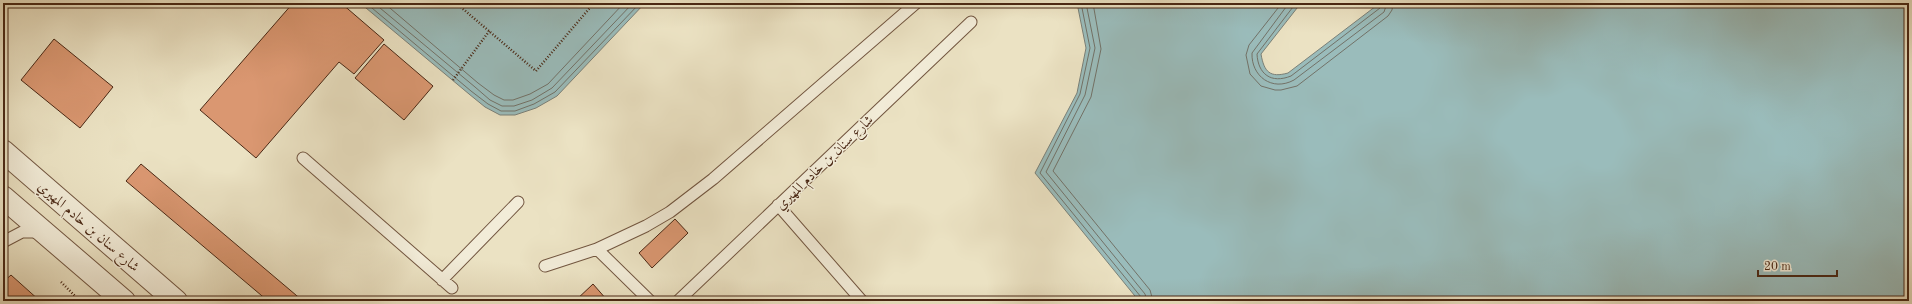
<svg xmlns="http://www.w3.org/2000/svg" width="1912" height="304" font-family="'Old Standard TT',Amiri,serif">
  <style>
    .water { fill: #9abcbb; stroke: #7a8078 }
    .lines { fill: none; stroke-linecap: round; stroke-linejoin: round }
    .shore { stroke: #727268; stroke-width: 1 }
    .building { fill: #da9771; stroke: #492714 }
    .service-casing { stroke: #725640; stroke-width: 13 }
    .minor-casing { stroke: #725640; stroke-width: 24 }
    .path { stroke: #492714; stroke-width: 2.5; stroke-dasharray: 1 2; stroke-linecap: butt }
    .service { stroke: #f2ecd8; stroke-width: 11 }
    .minor { stroke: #f2ecd8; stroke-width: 22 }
    .labels { text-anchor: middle; stroke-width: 3; stroke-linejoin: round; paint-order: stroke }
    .street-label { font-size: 14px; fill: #492714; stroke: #f2ecd8 }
  </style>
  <rect width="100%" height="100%" fill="#ebe2c3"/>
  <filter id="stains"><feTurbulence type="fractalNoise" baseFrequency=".005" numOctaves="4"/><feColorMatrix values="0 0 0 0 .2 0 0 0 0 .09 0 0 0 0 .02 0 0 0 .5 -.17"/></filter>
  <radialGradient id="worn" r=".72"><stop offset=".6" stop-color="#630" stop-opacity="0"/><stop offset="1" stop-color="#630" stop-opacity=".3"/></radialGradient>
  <path class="water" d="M360,3H645L557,96L536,108L515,115H500L485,107L469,94Z
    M1077,3H1301L1261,54C1264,72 1270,78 1288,73L1380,3H1909V301H1139L1035,173L1077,93L1086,48Z"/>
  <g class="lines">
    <path class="shore" d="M366,3L471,91L488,104L501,111H515L534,104L555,92L640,3
      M374,3L475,87L490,100L502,106H514L532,100L552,88L633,3
      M384,3L478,83L494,95L504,100H513L530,94L548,84L624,3
      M1081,3L1090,48L1080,94L1040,173L1141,297L1142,301
      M1086,3L1095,48L1085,95L1046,172L1145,294L1147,301
      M1093,3L1101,49L1091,97L1053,171L1150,290L1153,301
      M1282,3L1249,45L1246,55L1250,74L1261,86L1275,90H1281L1297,86L1388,16L1392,10L1393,3
      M1289,3L1252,53C1251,76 1272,92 1294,80L1384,12L1387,3
      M1296,3L1257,54C1258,74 1271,84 1291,76L1380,8L1382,3"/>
  </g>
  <path class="building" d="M293,3H341L384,40L354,74L339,62L256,158L200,110Z
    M54,39L113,87L80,128L21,80Z
    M384,44L433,86L404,120L355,78Z
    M141,164L303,301H268L126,181Z
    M675,219L688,233L652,268L639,253Z
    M11,275L40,301H3V282Z
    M593,284L607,300L575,301Z"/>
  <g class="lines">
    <defs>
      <path id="service" d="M303,158L452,288
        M778,205L862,301
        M3,242L22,232H40
        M597,249L650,301
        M545,266L597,249L646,226L670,212L713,179L916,3
        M442,280L518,202
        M678,301L971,22"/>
      <path id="minor" d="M3,151L176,301
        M3,197L124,301"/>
    </defs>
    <use href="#service" class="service-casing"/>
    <use href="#minor" class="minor-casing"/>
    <path class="path" d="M456,3L536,71L594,3
      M453,80L490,30
      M61,282L80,301"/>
    <use href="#service" class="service"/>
    <use href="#minor" class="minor"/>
  </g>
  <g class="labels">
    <g class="street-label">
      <text transform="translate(824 162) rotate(-44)" y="5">شارع سنان بن خادم المهيري</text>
      <text transform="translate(89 226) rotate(41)" y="5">شارع سنان بن خادم المهيري</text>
    </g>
  </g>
  <rect width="1912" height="304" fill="none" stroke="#ebe2c3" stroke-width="16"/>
  <rect x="4" y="4" width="1904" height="296" fill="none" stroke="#492714" stroke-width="2"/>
  <rect x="8" y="8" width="1896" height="288" fill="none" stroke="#492714"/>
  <path d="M1758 270v6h79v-6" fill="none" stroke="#492714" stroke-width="2"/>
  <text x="1764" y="270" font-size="12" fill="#492714" stroke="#f2ecd8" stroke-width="3" paint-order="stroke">20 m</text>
  <rect width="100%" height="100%" filter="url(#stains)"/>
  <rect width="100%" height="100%" fill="url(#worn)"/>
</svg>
